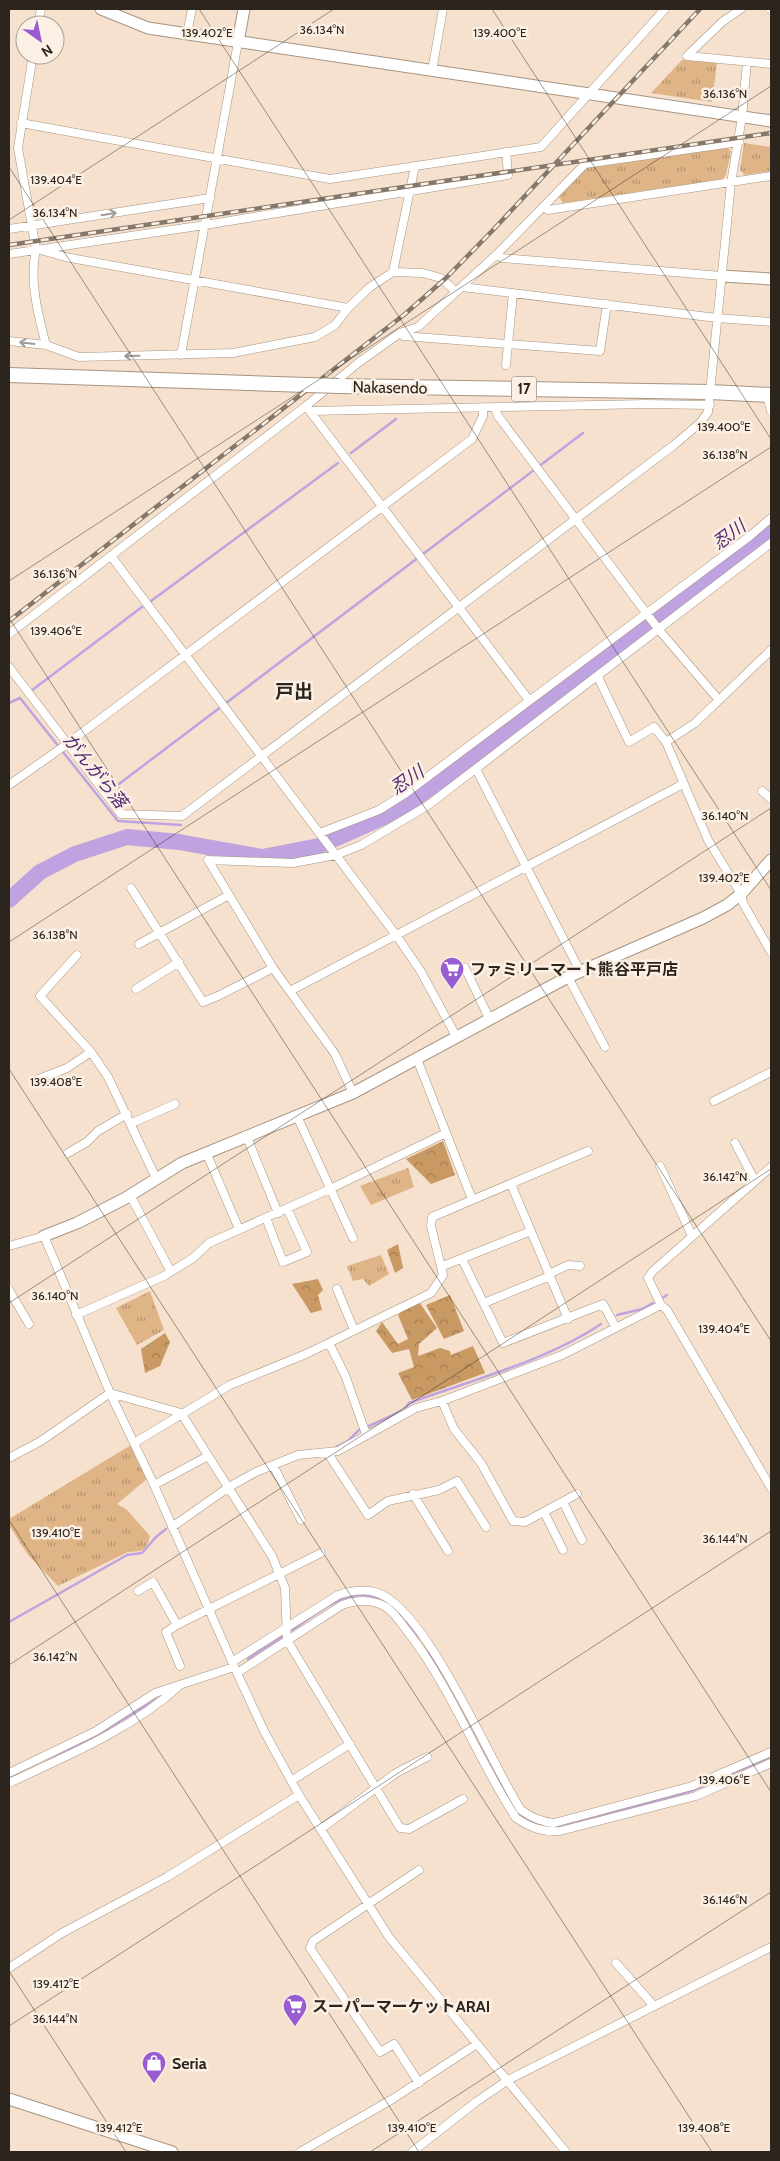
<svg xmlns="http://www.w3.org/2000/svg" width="780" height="2161" font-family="Cabin,'Noto Sans JP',sans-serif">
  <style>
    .forest { fill: url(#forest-crowns) }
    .park { fill: url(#park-tufts) }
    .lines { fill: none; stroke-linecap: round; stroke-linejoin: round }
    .stream { stroke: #bfa3e0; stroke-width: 2.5 }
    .river { stroke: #bfa3e0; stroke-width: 16 }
    .street-casing { stroke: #a79481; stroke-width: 9 }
    .secondary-casing { stroke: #a79481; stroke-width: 13 }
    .highway-casing { stroke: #a79481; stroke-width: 16 }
    .street { stroke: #fff; stroke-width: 8 }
    .secondary { stroke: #fff; stroke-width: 11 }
    .highway { stroke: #fff; stroke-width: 14 }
    .rail-casing { stroke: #85786b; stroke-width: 4.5 }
    .rail { stroke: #fcf0e4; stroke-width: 2.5; stroke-dasharray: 8; stroke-linecap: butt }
    .highway-bridge-casing { stroke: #a79481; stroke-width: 16; stroke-linecap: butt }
    .highway-bridge { stroke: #fff; stroke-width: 14 }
    .oneway { stroke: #a09d99 }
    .ticks { fill: none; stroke: #2c251d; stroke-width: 1; stroke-opacity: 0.45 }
    .labels { text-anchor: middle; stroke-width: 5; stroke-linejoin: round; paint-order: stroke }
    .shield { fill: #fcf0e4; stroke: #6a6259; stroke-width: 1 }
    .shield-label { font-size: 15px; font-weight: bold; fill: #2c251d }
    .street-label { font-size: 16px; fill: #2c251d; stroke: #fcf0e4 }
    .poi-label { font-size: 16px; font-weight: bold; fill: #2c251d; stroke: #fcf0e4; text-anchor: start }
    .water-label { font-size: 18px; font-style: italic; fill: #512c74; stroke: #fcf0e4 }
    .quarter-label { font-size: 19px; font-weight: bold; fill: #2c251d; stroke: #fcf0e4 }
    .ticks-label { font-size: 12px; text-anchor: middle; fill: #2c251d; stroke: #fcf0e4; stroke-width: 5; stroke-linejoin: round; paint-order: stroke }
  </style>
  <defs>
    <pattern id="forest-crowns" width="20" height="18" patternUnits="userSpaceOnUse" patternTransform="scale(1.25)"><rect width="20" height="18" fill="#c99963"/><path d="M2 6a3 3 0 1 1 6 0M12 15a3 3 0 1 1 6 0" fill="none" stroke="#a37d51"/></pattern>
    <pattern id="park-tufts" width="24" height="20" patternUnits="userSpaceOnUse" patternTransform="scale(1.25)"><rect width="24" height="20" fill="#dfb587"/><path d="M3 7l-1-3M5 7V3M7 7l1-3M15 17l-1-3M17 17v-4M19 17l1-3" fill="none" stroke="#b5936e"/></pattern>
  </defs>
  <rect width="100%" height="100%" fill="#f5e1cd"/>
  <path class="forest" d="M443,1141L455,1175L431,1184L406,1159Z
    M398,1244L403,1268L395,1273L387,1250Z
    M318,1279L323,1290L318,1295L322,1310L311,1313L292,1284Z
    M450,1295L464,1331L444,1339L426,1305Z
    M417,1299L437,1328L419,1344L418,1356L440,1348L450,1351L451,1355L473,1346L485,1373L412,1400L398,1373L414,1367L409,1349L392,1353L376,1331L382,1322L398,1344L408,1339L398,1315Z
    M165,1333L170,1342L160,1366L145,1373L141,1349Z"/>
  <path class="park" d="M682,60L717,63L712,102L651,93Z
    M744,143L771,147V171L745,175L740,170Z
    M726,146L731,151L726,175L723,179L563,203L559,197L587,167Z
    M408,1168L414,1187L371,1205L360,1186Z
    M381,1255L389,1274L369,1286L363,1279L353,1281L347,1266Z
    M150,1291L164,1330L137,1345L116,1308Z
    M131,1445L147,1479L117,1504L127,1510L150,1536L147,1546L141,1551L128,1552L58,1586L28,1555L9,1525V1519Z"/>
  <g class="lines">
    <path class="stream" d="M351,453L396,419
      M151,601L338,463
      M31,691L142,607
      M9,703L20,698L118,821L181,825
      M111,790L583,433
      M179,842V841
      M661,1299L667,1295
      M617,1315L642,1309L653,1303
      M369,1426L404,1410L409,1403C470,1381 548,1360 601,1324
      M334,1448L348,1441L359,1430
      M9,1622L127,1555L142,1553L156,1537L166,1529
      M407,1622L419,1637
      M289,1632C315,1616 346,1585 378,1598
      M429,1652L507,1797C522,1818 530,1826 557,1828L691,1791L771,1757
      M248,1659L285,1635
      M46,1762L99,1734L157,1699"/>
    <path class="river" d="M9,900L40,872L75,854L127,837L179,842L262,857L319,846L398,811L448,775L771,528"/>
    <defs>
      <path id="street" d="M741,9L722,22L687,56L771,64
        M770,9H771
        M38,25L41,9
        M187,34L192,9
        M33,55L18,148L36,249C29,281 38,314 46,345
        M432,71L443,9
        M21,123L330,179L541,147L665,9
        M544,207L548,210L771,176
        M9,229L210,198
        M41,250L65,257L348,308
        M9,254L205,225L508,175L506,152
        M497,254L585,164L739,142
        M393,272L415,166
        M462,287L717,318L771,322
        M400,333L403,336L600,351L607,304
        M9,341L46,345L79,357L233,353L315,337L335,325L348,308L370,287L393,272L423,273L441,278L456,292
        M181,355L238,42
        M506,365L513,293
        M767,395L771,411
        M495,408L498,416L659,630L718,699
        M309,410L529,700
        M310,411L646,404L710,405
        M111,556L396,935L420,970L456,1036
        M9,634L306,406L358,363L400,333L418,327L497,254L502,258L722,276
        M771,650L695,723L666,742L708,840L741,894L743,903L771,952
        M9,667L121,814L182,816L674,445L700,423L708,412L731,183L742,117L747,62
        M598,677L629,742L654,727L666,742
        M476,769L580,971
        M9,785L67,744L472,439L483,416V409
        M762,791L771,799
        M320,833L379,810L406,793L750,536L771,518
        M208,860L293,863L336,855L361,845L427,806L771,543
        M208,860L273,968
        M131,888L203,1002L218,996L273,968L335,1054L353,1093
        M139,944L229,895
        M77,955L40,996L91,1052L108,1077L156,1178
        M465,968L489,1018
        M568,977L605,1047
        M136,989L179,962
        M290,991L683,784
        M417,1059L472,1199
        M36,1080L67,1068L91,1052
        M714,1101L771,1072
        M297,1116L353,1238
        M132,1123L175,1104
        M246,1135L278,1213
        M735,1143L755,1181
        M206,1152L239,1229
        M68,1153L87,1142L98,1131L127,1114
        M660,1166L692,1236
        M771,1167L653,1271L648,1278L661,1305L667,1310L771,1488
        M511,1184L568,1319
        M130,1195L171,1272
        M266,1218L283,1262L307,1252L287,1208
        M9,1246L44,1236L110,1393L154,1485L237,1673L264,1731L299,1795L389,1937L566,2152
        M462,1259L503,1343L603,1304L615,1326
        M443,1266L531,1231
        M549,1274L568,1265L580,1266
        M337,1289L354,1330
        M9,1290L29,1324
        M484,1303L550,1276
        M76,1315L164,1276L193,1258L209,1243L330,1189L446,1133
        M329,1343L345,1375L366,1434
        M442,1401L454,1429L481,1463L513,1521L525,1522L577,1494
        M134,1443L230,1385L306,1354L431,1293L443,1275L431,1226L432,1217L588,1151
        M327,1452L368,1515L388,1501L439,1490L457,1481L486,1527
        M9,1458L41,1441L110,1393L181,1413L272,1556L285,1588L287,1640L400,1828L409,1829L463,1799
        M273,1465L301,1520
        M154,1485L208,1456
        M413,1494L448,1551
        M563,1502L582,1540
        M544,1512L563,1550
        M172,1527L229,1487L256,1472L298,1455L338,1451L416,1408L442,1401L562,1355L661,1305
        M138,1591L153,1582L177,1625L321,1553
        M177,1625L166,1632L180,1666
        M232,1662L338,1595C350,1591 363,1589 375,1592C425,1604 491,1764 521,1810C532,1818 541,1822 554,1823L692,1786L771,1752
        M237,1673L342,1605C356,1600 372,1599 386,1607C396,1614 403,1626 411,1636C453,1692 478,1760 516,1818C531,1828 542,1832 560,1831L696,1796L771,1763
        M9,1773L96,1731L155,1693L234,1667
        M291,1781L350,1744
        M9,1783C67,1756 130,1730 178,1687
        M321,1829L396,1773L427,1757
        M616,1963L654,2006
        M9,1968L62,1933L167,1877L299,1795
        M419,2083L394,2044L380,2052L310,1948L313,1941L419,1870
        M300,2152L391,2100L477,2044
        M412,2152L476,2102L508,2080L771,1947"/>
      <path id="secondary" d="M101,9L148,28L771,121
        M238,42L244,9
        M722,276L771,279
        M44,1236L77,1223L124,1199L182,1163L353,1093L568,977L703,918L727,905L741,894L771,860
        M9,2099L172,2152"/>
      <path id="highway" d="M9,375L307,385
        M339,386L710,392L771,395"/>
    </defs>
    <use href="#street" class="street-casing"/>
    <use href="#secondary" class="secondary-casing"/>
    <use href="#highway" class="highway-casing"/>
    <use href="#street" class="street"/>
    <use href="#secondary" class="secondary"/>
    <use href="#highway" class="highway"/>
    <defs>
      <path id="rail" d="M9,245L771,133
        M9,621L405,314L446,278L494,229L700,9"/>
    </defs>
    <use href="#rail" class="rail-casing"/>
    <use href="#rail" class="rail"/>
    <defs>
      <path id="highway-bridge" d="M307,385L339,386"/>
    </defs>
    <use href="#highway-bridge" class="highway-bridge-casing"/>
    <use href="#highway-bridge" class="highway-bridge"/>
  </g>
  <defs><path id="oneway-shaft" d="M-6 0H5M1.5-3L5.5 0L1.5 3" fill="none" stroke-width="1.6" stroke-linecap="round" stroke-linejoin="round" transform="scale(1.25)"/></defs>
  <g class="oneway">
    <use href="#oneway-shaft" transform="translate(109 214) rotate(-9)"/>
    <use href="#oneway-shaft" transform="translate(27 343) rotate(-173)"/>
    <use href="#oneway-shaft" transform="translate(132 356) rotate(179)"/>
  </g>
  <path class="ticks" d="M199,9L771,890M492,9L771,439M9,167L771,1341M9,220L334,9M9,581L771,86M9,618L771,1792M9,942L771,447M9,1069L712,2152M9,1303L771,808M9,1520L419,2152M9,1665L771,1169M9,1971L126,2152M9,2026L771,1531M370,2152L771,1892"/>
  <defs>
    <symbol id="supermarket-pin" viewBox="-11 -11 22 30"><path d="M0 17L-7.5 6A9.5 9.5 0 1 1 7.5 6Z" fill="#985bd2" stroke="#fcf0e4"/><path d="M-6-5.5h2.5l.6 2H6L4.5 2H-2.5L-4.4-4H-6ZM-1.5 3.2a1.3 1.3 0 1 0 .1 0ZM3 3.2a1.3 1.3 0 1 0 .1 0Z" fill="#fff"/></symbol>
    <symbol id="shop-pin" viewBox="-11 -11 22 30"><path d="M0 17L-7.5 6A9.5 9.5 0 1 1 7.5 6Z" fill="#985bd2" stroke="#fcf0e4"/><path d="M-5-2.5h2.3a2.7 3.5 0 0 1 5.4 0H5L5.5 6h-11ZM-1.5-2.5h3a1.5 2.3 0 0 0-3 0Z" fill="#fff"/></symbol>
  </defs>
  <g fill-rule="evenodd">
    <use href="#supermarket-pin" x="438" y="955" width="28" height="38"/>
    <use href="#supermarket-pin" x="281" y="1992" width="28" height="38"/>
    <use href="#shop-pin" x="140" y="2049" width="28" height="38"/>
  </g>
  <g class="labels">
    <rect class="shield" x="511.5" y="376.5" width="25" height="25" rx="4"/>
    <g class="shield-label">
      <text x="524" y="394">17</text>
    </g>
    <g class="street-label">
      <text transform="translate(390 387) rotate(1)" y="6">Nakasendo</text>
    </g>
    <g class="poi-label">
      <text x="470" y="975">ファミリーマート熊谷平戸店</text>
      <text x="312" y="2012">スーパーマーケットARAI</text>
      <text x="172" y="2069">Seria</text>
    </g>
    <g class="water-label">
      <text transform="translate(729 535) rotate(-37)" y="6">忍川</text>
      <text transform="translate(95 771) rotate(51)" y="6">がんがら落</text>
      <text transform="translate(407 780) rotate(-35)" y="6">忍川</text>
    </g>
    <g class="quarter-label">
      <text x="294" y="698">戸出</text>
    </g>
  </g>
  <g class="ticks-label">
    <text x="322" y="34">36.134°N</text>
    <text x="207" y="37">139.402°E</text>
    <text x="500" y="37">139.400°E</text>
    <text x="725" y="98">36.136°N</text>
    <text x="56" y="184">139.404°E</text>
    <text x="55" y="217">36.134°N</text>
    <text x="724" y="431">139.400°E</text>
    <text x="725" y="459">36.138°N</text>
    <text x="55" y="578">36.136°N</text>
    <text x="56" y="635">139.406°E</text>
    <text x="725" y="820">36.140°N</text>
    <text x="724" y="882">139.402°E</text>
    <text x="55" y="939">36.138°N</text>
    <text x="56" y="1086">139.408°E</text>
    <text x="725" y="1181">36.142°N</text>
    <text x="55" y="1300">36.140°N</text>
    <text x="724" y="1333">139.404°E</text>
    <text x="56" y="1537">139.410°E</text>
    <text x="725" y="1543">36.144°N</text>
    <text x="55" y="1661">36.142°N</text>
    <text x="724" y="1784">139.406°E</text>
    <text x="725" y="1904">36.146°N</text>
    <text x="56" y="1988">139.412°E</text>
    <text x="55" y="2023">36.144°N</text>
    <text x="119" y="2132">139.412°E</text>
    <text x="412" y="2132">139.410°E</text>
    <text x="704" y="2132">139.408°E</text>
  </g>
  <rect width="780" height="2161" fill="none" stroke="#2c251d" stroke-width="20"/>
  <g transform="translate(40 40) rotate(147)"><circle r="24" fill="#fcf0e4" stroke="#a99f94"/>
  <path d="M0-4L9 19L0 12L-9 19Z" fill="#985bd2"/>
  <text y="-8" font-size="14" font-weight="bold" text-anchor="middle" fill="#2c251d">N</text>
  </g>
</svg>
